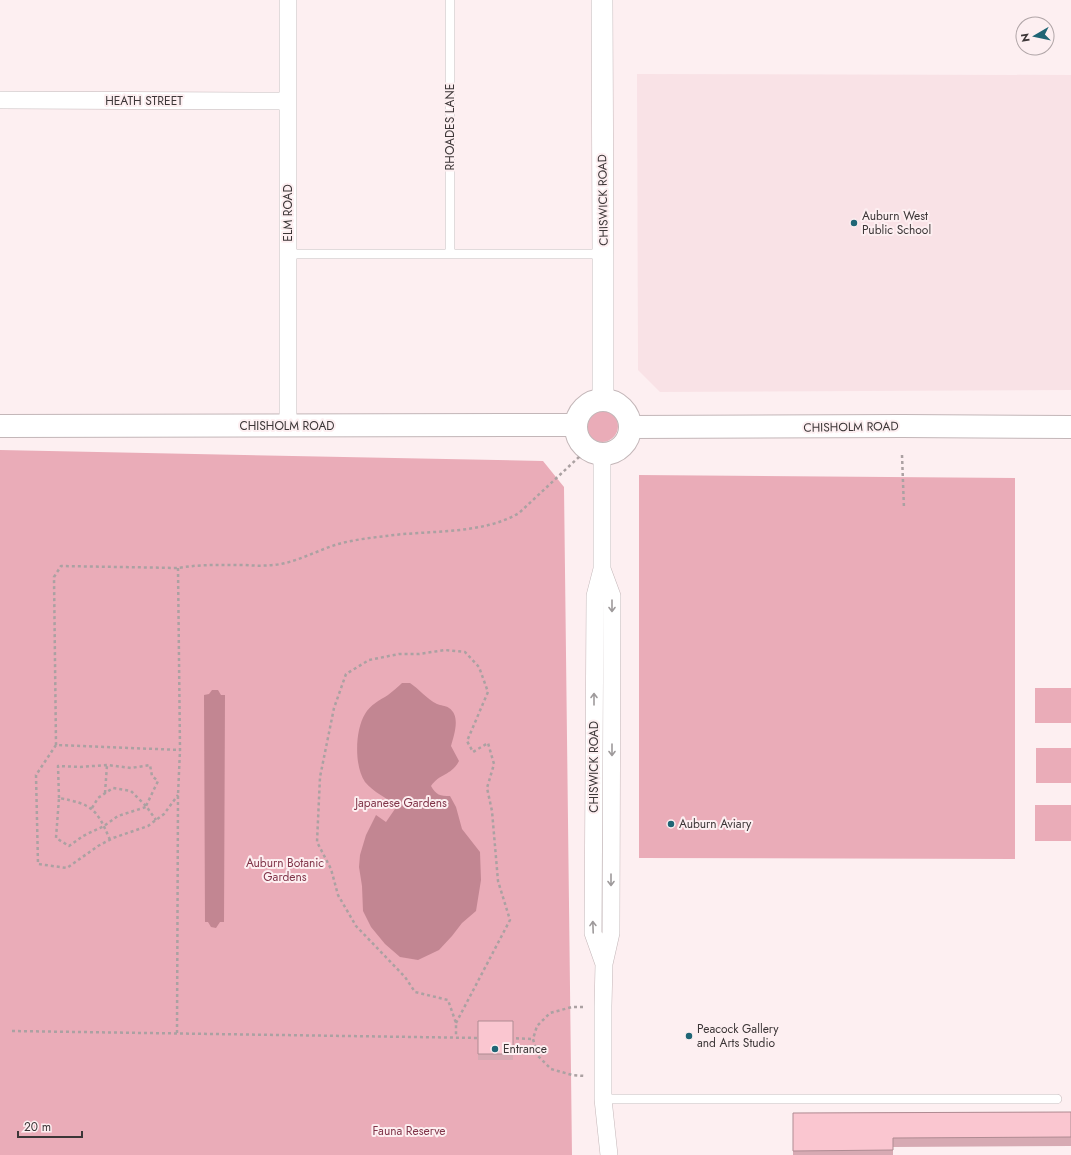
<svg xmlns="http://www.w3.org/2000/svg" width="1071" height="1155" font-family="Jost,sans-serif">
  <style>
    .built { fill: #f9e2e6 }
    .green { fill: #eaacb8 }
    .water { fill: #c28692 }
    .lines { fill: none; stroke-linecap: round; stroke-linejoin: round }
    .service-casing { stroke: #c3b6b8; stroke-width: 10 }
    .minor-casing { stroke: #c3b6b8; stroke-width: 18 }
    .tertiary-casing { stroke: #c3b6b8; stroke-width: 22 }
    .secondary-casing { stroke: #c3b6b8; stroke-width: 24 }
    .path { stroke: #aba1a2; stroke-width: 2.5; stroke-dasharray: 3 3; stroke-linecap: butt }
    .service { stroke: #fff; stroke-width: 9 }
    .minor { stroke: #fff; stroke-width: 17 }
    .tertiary { stroke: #fff; stroke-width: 21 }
    .secondary { stroke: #fff; stroke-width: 22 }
    .wall { fill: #d7aab3 }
    .building { fill: #fac6d0; stroke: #af8b92 }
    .oneway { stroke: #9e9a9b }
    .poi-dot { fill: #1f6575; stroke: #fdeff1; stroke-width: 1.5 }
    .labels { text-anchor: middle; stroke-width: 4; stroke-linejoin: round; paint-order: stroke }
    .street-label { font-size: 12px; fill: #3c3637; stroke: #fdeff1 }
    .poi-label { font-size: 12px; fill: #3c3637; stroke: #fdeff1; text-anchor: start }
    .park-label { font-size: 12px; fill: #803549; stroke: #fdeff1 }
  </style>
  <rect width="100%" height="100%" fill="#fdeff1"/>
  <path class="built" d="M637,74L1071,75V390L660,392L638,370Z"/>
  <path class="green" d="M586 426a16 16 0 1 1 32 0a16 16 0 1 1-32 0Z
    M0,450L543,461L564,487L572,1155H0Z
    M639,475L1015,478V859L639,858Z
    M1035,688H1071V723H1035Z
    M1036,748H1071V783H1036Z
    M1035,805H1071V841H1035Z"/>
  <path class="water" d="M402,683H410C419,689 427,699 437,704C441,706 445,705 449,708C461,716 454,735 451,746L459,761C451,776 440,773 431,786C436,795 440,796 450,796L456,807L462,829L480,852L481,880L476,911L462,923L452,936L439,950L418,960L400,957L385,944L371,927L363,911L362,886L359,867L360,855L366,835L376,815L386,822L397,806C387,798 373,792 365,782C354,766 355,730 365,714C370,705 380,700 388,695C393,691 398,687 402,683Z
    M212,690H218L221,695H225L224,922H220L216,928L211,927L208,922H205L204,695L209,694Z"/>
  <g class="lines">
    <defs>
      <path id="service" d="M450,0V254
        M288,254H603
        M603,1099H1057"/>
      <path id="minor" d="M288,0V426
        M0,100L288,101
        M602,454V569L595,596L593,933L604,964
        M602,569L612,596L611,933L604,964L603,1006V1099L609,1155"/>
      <path id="tertiary" d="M602,0L603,254V399"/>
      <path id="secondary" d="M576 427a27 27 0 1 1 54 0a27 27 0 1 1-54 0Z
        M0,426L575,425
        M630,427L902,426L1071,427"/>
    </defs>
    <use href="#service" class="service-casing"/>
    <use href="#minor" class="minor-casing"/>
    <use href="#tertiary" class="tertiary-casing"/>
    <use href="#secondary" class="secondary-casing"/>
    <path class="path" d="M902,455L904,509
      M178,568L180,750L56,745L54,577L61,566L178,568C201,564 222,565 245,565C257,566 269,566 281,564C300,560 317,551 335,545C351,540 369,538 386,536C428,530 482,535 519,513L579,457L582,451
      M56,745L36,775L38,864L67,868L98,846L113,838L148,826L164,814L178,795
      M105,793L107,765
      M59,798L58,766L80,767L107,765L131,768L150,765L152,776L158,781L146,806
      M92,808L98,798L113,788L131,791L146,806L156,820
      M110,840C97,809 92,804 59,798L56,838L69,846L83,836L104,826L118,816L146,807
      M583,1007H572L550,1013L537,1026L533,1039L538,1056L551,1069L572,1075L585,1076
      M456,1023L510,920L498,881L492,811L487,788L494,764L488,743L473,752L467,741L488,692L479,667L465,652L445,650L419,654H399L369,660L346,674L334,708L320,777L317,842L331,869L338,895L356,926L405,977L415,992L448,1000L456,1023V1037
      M12,1031L481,1038
      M177,1033L178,795L180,750
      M510,1038L533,1039"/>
    <use href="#service" class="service"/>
    <use href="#minor" class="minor"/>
    <use href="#tertiary" class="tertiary"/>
    <use href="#secondary" class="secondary"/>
  </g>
  <path class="wall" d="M478,1021H513V1060H478Z
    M1071,1112V1146L893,1147V1155H793V1113Z"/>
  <path class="building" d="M478,1021H513V1054H478Z
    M1071,1112V1137L893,1138V1150L793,1151V1113Z"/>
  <defs><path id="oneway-shaft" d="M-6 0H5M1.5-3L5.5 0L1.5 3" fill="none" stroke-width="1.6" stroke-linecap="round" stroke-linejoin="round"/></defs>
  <g class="oneway">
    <use href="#oneway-shaft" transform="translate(612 606) rotate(90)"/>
    <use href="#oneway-shaft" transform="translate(594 699) rotate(-90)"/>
    <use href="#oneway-shaft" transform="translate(612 750) rotate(90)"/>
    <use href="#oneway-shaft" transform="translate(611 880) rotate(90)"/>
    <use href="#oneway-shaft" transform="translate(593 927) rotate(-92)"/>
  </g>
  <g class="poi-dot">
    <circle cx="854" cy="223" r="4"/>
    <circle cx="671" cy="824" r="4"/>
    <circle cx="689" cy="1036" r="4"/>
    <circle cx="495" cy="1049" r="4"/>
  </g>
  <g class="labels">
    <g class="street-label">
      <text x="144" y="105">HEATH STREET</text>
      <text transform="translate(450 127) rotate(-90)" y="4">RHOADES LANE</text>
      <text transform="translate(603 200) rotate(-91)" y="4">CHISWICK ROAD</text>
      <text transform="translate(288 213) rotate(-90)" y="4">ELM ROAD</text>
      <text x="287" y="430">CHISHOLM ROAD</text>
      <text transform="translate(851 427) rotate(-1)" y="4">CHISHOLM ROAD</text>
      <text transform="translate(594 767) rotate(-90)" y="4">CHISWICK ROAD</text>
    </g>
    <g class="poi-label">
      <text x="862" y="220">Auburn West<tspan x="862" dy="14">Public School</tspan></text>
      <text x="679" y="828">Auburn Aviary</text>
      <text x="697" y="1033">Peacock Gallery<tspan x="697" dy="14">and Arts Studio</tspan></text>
      <text x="503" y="1053">Entrance</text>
    </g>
    <g class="park-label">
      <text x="401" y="807">Japanese Gardens</text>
      <text x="285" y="867">Auburn Botanic<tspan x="285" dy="14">Gardens</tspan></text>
      <text x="409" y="1135">Fauna Reserve</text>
    </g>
  </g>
  <g transform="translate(1035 36) rotate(261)"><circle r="19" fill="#fdeff1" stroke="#b0a5a7"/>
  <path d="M0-3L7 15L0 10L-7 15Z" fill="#1f6575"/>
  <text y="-6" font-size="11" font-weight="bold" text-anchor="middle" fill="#3c3637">N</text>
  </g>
  <path d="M18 1131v6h64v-6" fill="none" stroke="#3c3637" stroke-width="2"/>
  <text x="24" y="1131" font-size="12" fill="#3c3637" stroke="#fdeff1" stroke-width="3" paint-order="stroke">20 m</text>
</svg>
